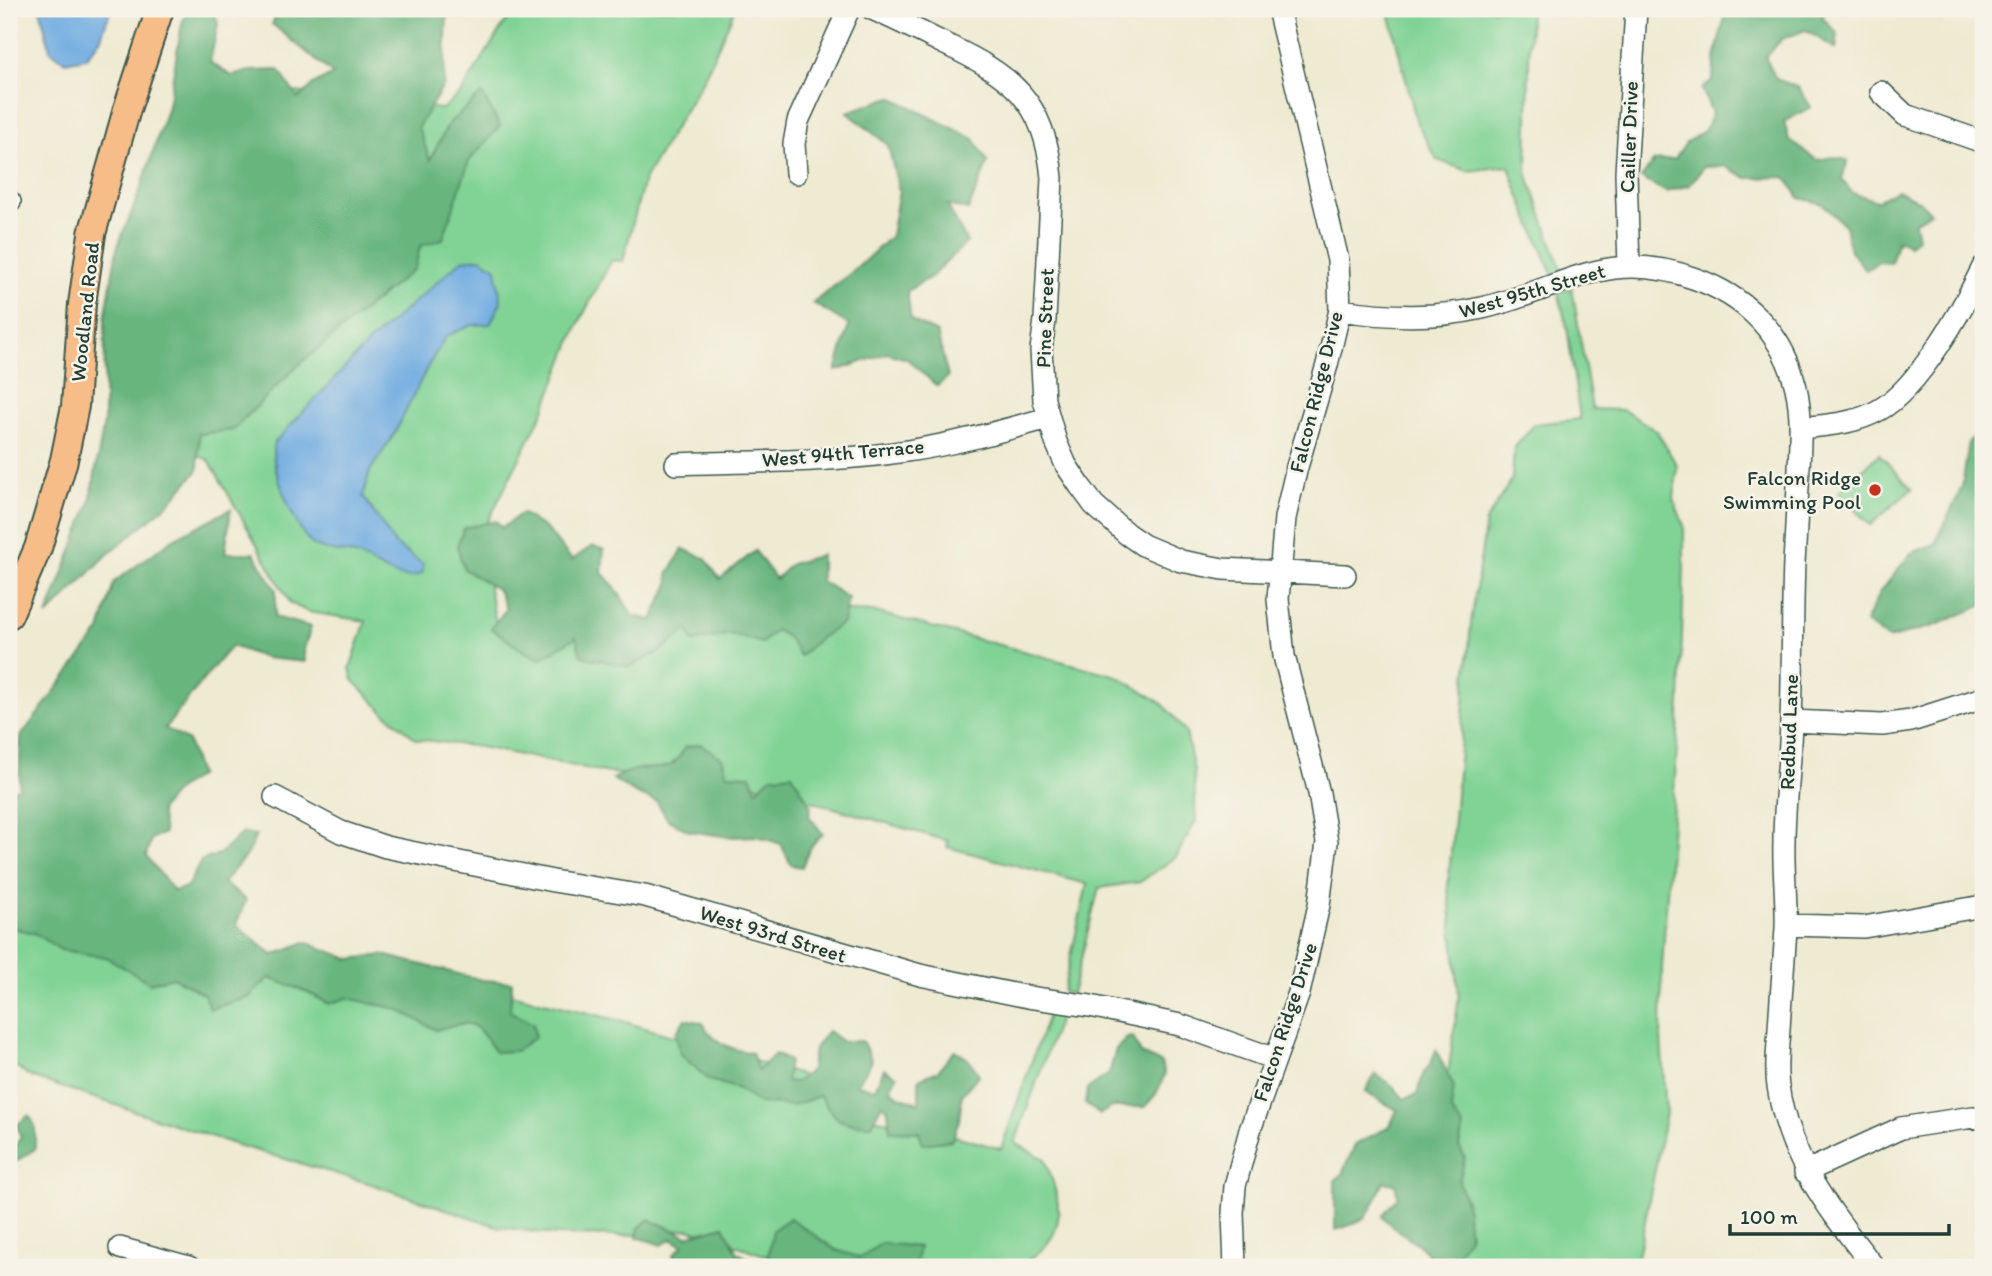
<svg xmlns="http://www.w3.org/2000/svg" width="1992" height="1276" font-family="Itim,sans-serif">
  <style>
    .green { fill: #81d395; stroke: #508864; stroke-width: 2 }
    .forest { fill: #68b57e; stroke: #447959; stroke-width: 2 }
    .water { fill: #6face1; stroke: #47748a; stroke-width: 2 }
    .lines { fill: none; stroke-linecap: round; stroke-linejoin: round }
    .minor-casing { stroke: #3e574c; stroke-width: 24 }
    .major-casing { stroke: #3e574c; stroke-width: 30 }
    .minor { stroke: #fff; stroke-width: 21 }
    .major { stroke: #f7bd88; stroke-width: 26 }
    .poi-dot { fill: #c8321e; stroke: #f7f3e8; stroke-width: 2.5 }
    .labels { text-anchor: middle; stroke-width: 5; stroke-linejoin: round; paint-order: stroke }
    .street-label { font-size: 21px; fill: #1f3d34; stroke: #f7f3e8 }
    .poi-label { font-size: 21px; fill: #1f3d34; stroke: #f7f3e8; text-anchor: end }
  </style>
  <rect width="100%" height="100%" fill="#f7f3e8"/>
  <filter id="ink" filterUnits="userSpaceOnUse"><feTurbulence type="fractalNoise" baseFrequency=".0143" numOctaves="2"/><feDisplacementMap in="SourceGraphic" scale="14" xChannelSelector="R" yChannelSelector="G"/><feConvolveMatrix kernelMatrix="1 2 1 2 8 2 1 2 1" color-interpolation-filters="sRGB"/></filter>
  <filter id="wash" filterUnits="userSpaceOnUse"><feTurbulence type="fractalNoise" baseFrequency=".00686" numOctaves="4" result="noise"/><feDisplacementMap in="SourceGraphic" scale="28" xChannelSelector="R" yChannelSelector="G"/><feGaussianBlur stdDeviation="1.57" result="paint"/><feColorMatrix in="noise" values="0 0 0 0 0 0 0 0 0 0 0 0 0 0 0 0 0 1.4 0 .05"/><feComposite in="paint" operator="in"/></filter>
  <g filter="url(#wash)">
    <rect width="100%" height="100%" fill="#efead2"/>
    <path class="green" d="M517,9H735L704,78L644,180L623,261H611L578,325L543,412L483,531L489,589L497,628L659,632L818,610L875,612L1117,676L1162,703L1186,732L1194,771L1196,821L1176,857L1140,882L1099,888L1072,994L1063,992L1087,884L947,847L948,841L749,783L609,773L480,747L416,739L385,713L353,680L350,668L366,621L308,612L290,603L209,460L121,425L191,80L442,109L461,93L504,24Z
      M1388,9H1530L1527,173L1562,271L1552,274C1539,238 1520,203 1509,166L1468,171L1437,160L1417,123Z
      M1572,288L1592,409L1623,410L1657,431L1677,466L1674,500L1684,526V567L1680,703L1662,967L1661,1038L1666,1113L1636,1267H1448L1430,1155L1442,1116L1459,996L1448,887L1471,623L1486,521L1512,479L1514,448L1535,424L1580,419L1567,327L1558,292Z
      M1879,454L1912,489L1870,525L1839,492Z
      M9,787L89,854L283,966L494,990L622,1021L814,1079L873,1118L952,1135L1001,1149L1050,1009L1062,1010L1015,1143L1045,1159C1064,1210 1069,1238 1017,1267H799L689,1229L623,1236L557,1235L499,1227L368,1183L237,1145L31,1077L9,1062Z"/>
    <path class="forest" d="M189,9H214L218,24L210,62L232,76L250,71L279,70L298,99L313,85L333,74L272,24L279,9H444L447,14L444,85L418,127L430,160L449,123L482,94L500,126L469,161L443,239L420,246L415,268L296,367L233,430L199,434L198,470L167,505L108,554L47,616L90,503L104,422L105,319L117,248L140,191L168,106L182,23Z
      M1726,9H1829L1822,17L1838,34L1836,49L1805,30L1782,39L1765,57L1776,79L1798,87L1811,107L1784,122L1789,140L1817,160L1833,157L1848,160L1842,179L1852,193L1877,201L1897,190L1919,201L1930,212L1915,222L1918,238L1909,245L1898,240L1891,263L1879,262L1866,270L1850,251L1845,226L1823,204L1799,198L1786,177L1747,178L1725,166L1704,167L1690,185L1666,192L1641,178L1654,161L1675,159L1686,143L1705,130L1712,113L1702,89L1713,79C1713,55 1722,33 1726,9Z
      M891,97L974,139L988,162L968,210L947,205L967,242L931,277L907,291L911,320L937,333L948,377L937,386L907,359L887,353L836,371L849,325L813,303L857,268L891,236L899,191L888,145L847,112Z
      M1983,431V605L1934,626L1888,639L1865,622L1881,591L1911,553L1935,544L1962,487L1969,441Z
      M231,509L225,553H254L276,590L275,617L311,627L304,649L305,662L265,658L232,646C207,672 188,701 165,728L188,741L199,775L176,791L160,810L164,833L151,839L146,856L174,891L187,887L201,861L221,853L242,833L256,835L248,853L223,883L246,900L236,925L273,955L305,942L350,959L384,955L482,980L512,982L510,1011L533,1024L535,1037L515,1051L495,1052C474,1020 473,1019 436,1030L397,1009L347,998L329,1004L307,992L269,978L249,997L210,1009L204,994L173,977L150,983L106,957L61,950L34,933L9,927V793L19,787L21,736L100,631L114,582L173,539Z
      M522,513L546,529L572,560L592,546L604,550L602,573L615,587L633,616L652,620L669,584L668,574L683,549L705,558L720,579L755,551L776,579L791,564L821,555V581L848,598L843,623L820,638L800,656L788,638L776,630L762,643L729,634L693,642L688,629L661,651L630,667L581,656L576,637L540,659L520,649L491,628L506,609L498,590L464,569L457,546L464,528L496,521L502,528Z
      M700,744L722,758L727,774L751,775L756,790L772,776L792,774L811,806L809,816L823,834C811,843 807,854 802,867L791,865L781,844L757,836L730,837L689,831L668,820L657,802L635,793L613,779C621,775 630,770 639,769C664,766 672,773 685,747Z
      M685,1019L703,1023C712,1043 732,1050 752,1053L758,1071L775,1054L789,1061L786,1081L796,1082L811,1070L814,1049L828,1031L843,1042L862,1041L872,1061L857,1085L875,1089L884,1069L897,1076L890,1089L899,1096L919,1103V1079L938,1071L955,1050L968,1059L979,1074L962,1095L959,1121L952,1140L923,1144L919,1132L890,1131L888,1110L882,1104L872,1125C842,1124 835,1123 820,1096L791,1106L758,1103L739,1089L709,1080L680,1054L676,1033Z
      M1133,1037L1141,1054L1161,1063L1165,1074L1156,1094L1145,1107H1112L1100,1114L1085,1104L1087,1089L1109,1074L1116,1049L1127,1038Z
      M1436,1050L1454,1087L1451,1110L1463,1127L1459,1147L1465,1157L1459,1182L1466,1201L1469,1237L1448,1267H1433C1428,1241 1397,1236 1382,1216L1398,1196L1395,1184L1384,1182C1368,1214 1372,1220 1335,1230V1181L1342,1174L1355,1145L1390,1126L1397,1110L1365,1092L1375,1074L1393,1086L1404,1099L1417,1095L1424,1072L1430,1065Z
      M29,1115L35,1126V1149L9,1166V1152L21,1138L17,1125Z
      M790,1218L836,1250L861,1258L881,1243L919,1247L915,1267H766L773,1230Z
      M649,1219L687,1236L724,1226L738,1253L765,1267H677L673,1255L683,1245L671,1239L662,1245L637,1237L639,1228Z"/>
    <path class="water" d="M40,9H111L100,40L86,58L65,62L50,50Z
      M481,258L496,268L501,302L490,324L472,325L446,336L427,368L395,433L370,471L363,496L395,544L423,564V572C403,589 371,559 352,554C340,551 321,552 311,543C295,529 268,462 274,443L369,342L462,260Z"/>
  </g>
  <g filter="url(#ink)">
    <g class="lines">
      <defs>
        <path id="minor" d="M872,9C897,20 921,32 945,44C1011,75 1045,100 1052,178L1045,320L1041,350L1044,400L1056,442L1066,465L1080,486L1094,505L1127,534L1143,545L1181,561L1223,569L1345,575
          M1881,92L1905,115L1983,142
          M796,173L794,144L798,121L849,9
          M9,201L10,202
          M1629,266L1626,173L1636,9
          M1340,310C1388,317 1434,319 1482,308C1564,289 1606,246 1696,279C1743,296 1779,330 1793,377C1803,408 1800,438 1799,470C1797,501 1796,532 1794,563C1792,615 1793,668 1791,721C1790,761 1784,802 1784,842C1783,871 1787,900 1786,928C1784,962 1781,995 1779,1029C1778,1047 1775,1067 1778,1086C1788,1158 1830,1212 1874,1267
          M1801,428C1827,425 1855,424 1879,410C1919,388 1963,308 1983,267
          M676,464C753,461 831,463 907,451C955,444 1001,431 1048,418
          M1791,721L1882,725L1911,721L1983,698
          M275,797L341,832L386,847L553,881L645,896L920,975L1028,997L1090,1006L1180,1025L1275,1059
          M1786,925L1864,927L1983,906
          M1805,1172L1901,1128L1973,1117L1983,1119
          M120,1248L189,1267
          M1235,1267L1233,1213L1235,1186L1250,1130L1299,993L1319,905L1327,842L1319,793L1284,656L1278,599L1285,518L1297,467L1327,365L1340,310L1338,260L1278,9"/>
        <path id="major" d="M9,615L38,548L64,460L75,406L82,304L92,234L127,109L160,9"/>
      </defs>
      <use href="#minor" class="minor-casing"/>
      <use href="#major" class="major-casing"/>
      <use href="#minor" class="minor"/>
      <use href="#major" class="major"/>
    </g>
  </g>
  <circle class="poi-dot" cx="1875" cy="490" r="7"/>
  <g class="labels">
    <g class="street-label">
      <text transform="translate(1629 137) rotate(-88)" y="7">Cailler Drive</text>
      <text transform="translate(1532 291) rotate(-16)" y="7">West 95th Street</text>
      <text transform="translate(85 312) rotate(-84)" y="7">Woodland Road</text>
      <text transform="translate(1045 318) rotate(-88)" y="7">Pine Street</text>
      <text transform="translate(1316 392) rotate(-76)" y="7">Falcon Ridge Drive</text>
      <text transform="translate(843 453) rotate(-5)" y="7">West 94th Terrace</text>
      <text transform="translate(1789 732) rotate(-88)" y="7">Redbud Lane</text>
      <text transform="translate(773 934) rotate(17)" y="7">West 93rd Street</text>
      <text transform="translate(1285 1022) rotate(-72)" y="7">Falcon Ridge Drive</text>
    </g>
    <g class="poi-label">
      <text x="1861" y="485">Falcon Ridge<tspan x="1861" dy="24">Swimming Pool</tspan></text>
    </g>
  </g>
  <rect width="1992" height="1276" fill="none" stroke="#f7f3e8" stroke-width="35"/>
  <path d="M1730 1224v10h219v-10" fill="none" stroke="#1f3d34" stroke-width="3.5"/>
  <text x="1740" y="1224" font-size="21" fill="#1f3d34" stroke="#f7f3e8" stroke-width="5" paint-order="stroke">100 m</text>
</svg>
